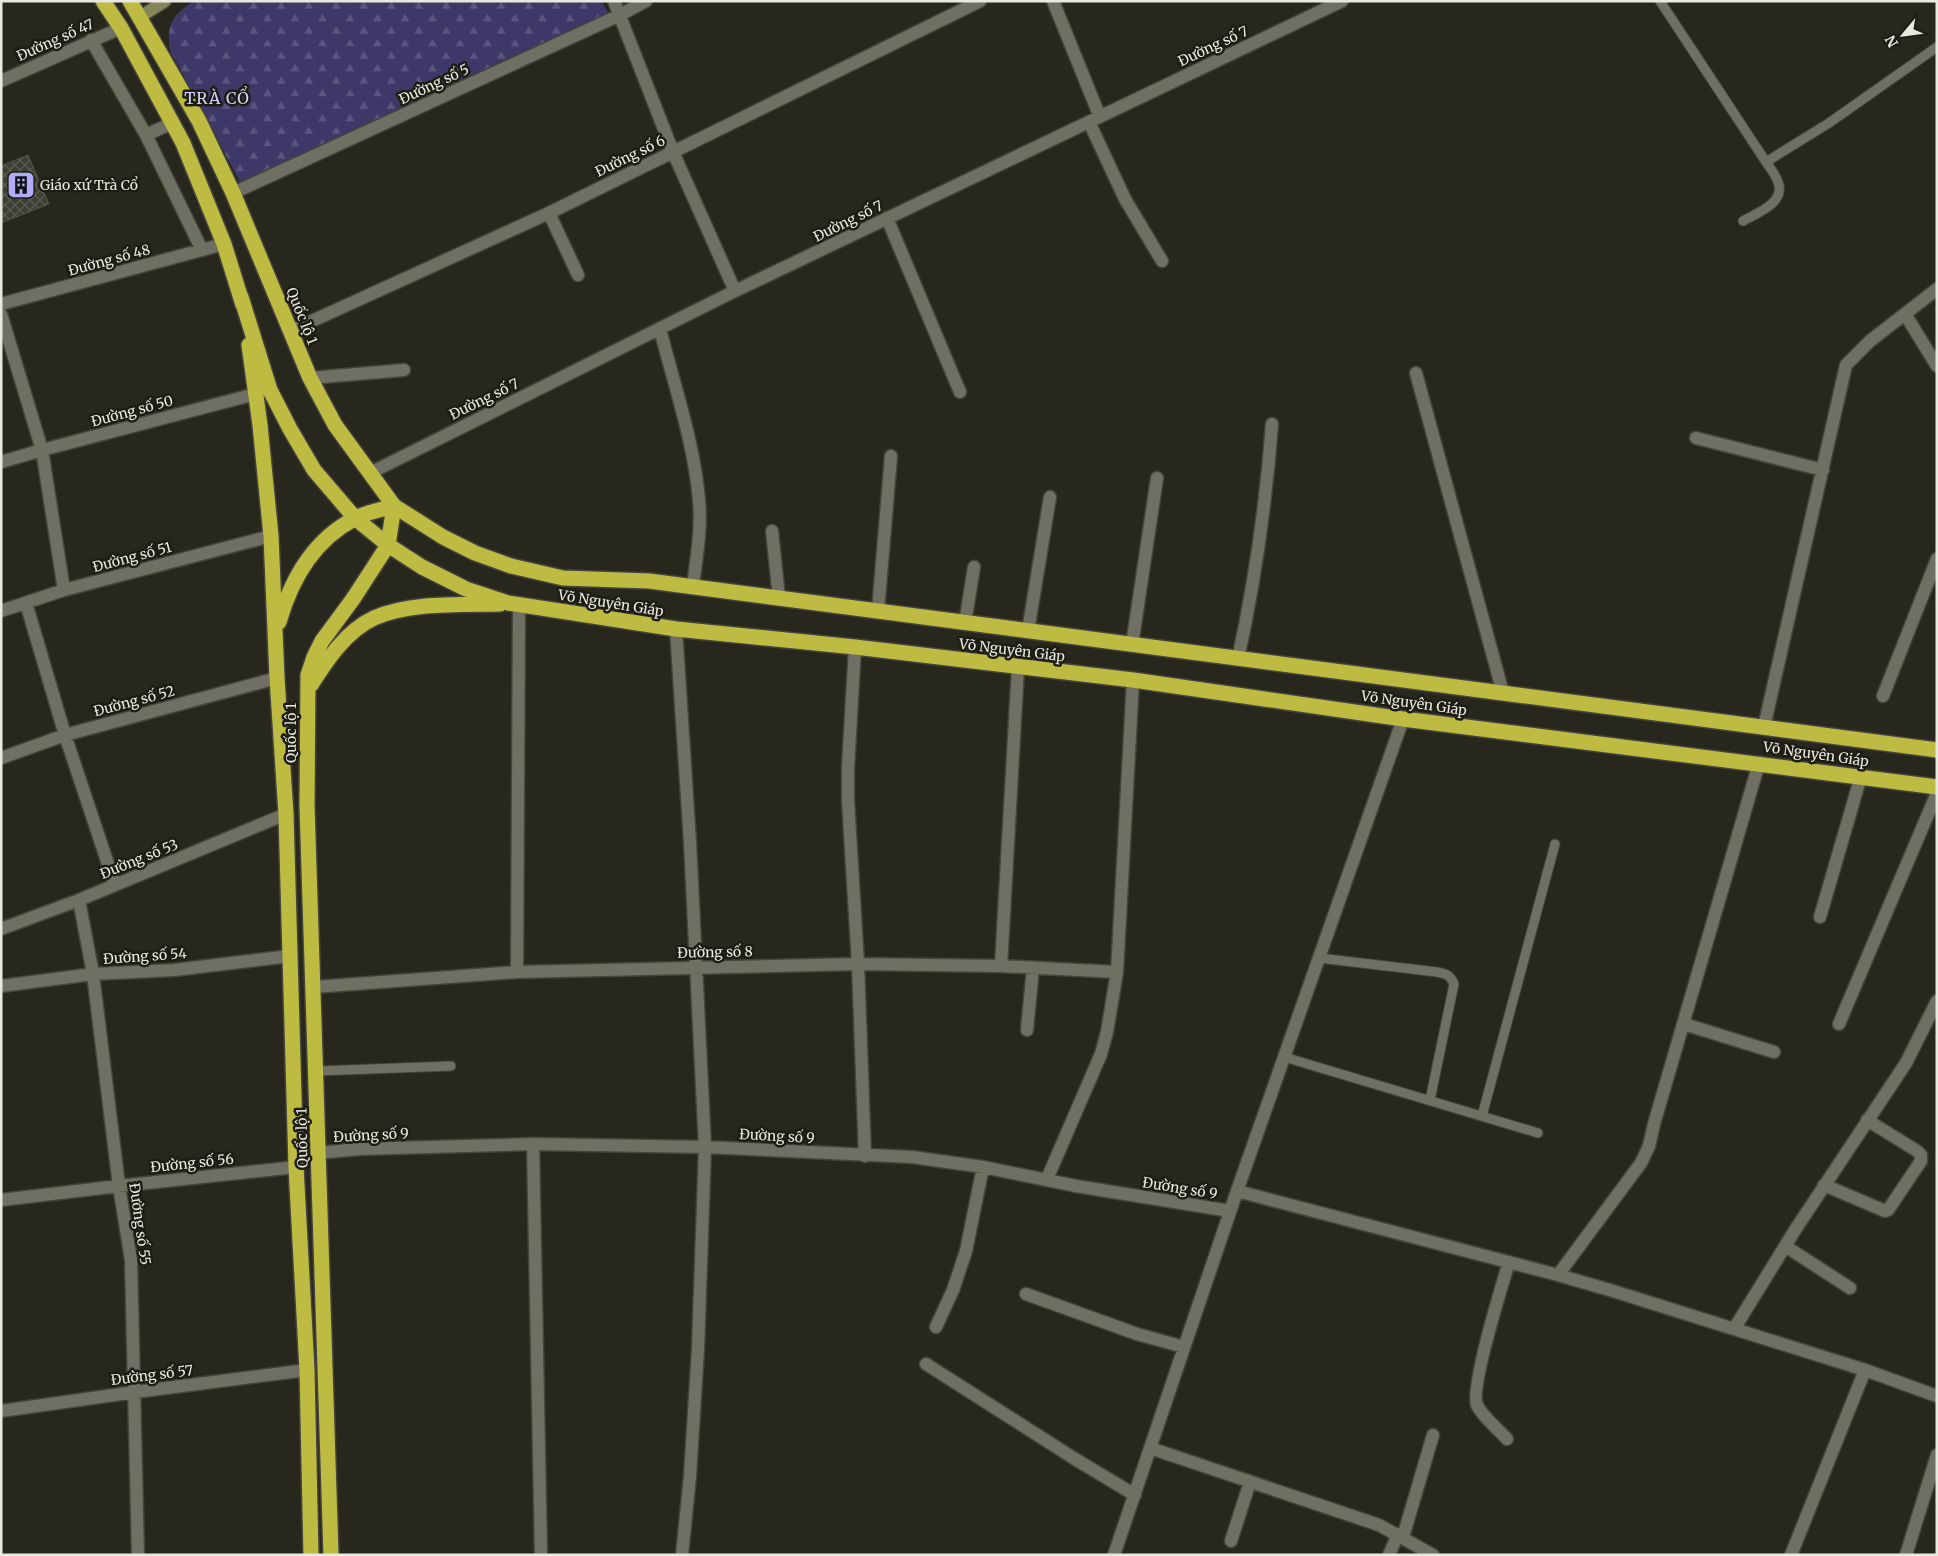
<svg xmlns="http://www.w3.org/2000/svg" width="1938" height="1556" font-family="Merriweather,serif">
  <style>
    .forest { fill: url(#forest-firs) }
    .building { fill: url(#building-cross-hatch); stroke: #525246 }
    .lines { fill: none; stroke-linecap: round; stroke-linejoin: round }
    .lane-casing { stroke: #44443c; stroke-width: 11 }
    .street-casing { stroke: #44443c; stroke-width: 15 }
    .secondary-casing { stroke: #44443c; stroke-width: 15 }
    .highway-casing { stroke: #44443c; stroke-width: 18 }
    .lane { stroke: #6f6f63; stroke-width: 9 }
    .street { stroke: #6f6f63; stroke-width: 12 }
    .secondary { stroke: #878659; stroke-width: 12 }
    .highway { stroke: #bebb43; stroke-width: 15 }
    .labels { text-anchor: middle; stroke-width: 5; stroke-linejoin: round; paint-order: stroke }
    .street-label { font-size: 14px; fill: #e9e9e2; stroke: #1d1d13 }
    .poi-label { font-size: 14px; fill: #e9e9e2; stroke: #1d1d13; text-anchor: start }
    .quarter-label { font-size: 16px; letter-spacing: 1px; fill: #d3d1fd; stroke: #1d1d13 }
  </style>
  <defs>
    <pattern id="forest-firs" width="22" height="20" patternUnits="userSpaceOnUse" patternTransform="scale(1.25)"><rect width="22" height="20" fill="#3e3869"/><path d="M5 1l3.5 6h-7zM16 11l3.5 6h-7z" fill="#5a557e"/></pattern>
    <pattern id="building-cross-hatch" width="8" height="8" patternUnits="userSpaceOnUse" patternTransform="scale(1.25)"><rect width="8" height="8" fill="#3e3f33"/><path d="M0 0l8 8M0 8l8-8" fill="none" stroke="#5a5b50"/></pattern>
  </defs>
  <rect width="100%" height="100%" fill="#27271d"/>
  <path class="forest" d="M194,1H602L608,13L240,182L170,50C166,24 172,15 194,1Z"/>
  <path class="building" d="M28,155L49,204L1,223V166Z"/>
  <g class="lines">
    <defs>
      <path id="lane" d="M1660,1L1766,162L1829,123L1937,47
        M1743,221C1757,213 1786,203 1778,182C1776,175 1770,168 1766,162
        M1319,958L1437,972C1447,974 1450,975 1454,984L1430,1100
        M1284,1057L1538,1133
        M317,1071L451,1066
        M1482,1116L1555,844"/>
      <path id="street" d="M614,1L673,152L735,291
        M1053,1L1100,117
        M91,40L146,135L202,250
        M1,81L121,28
        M1089,122L1125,199L1162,261
        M146,135L172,123
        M233,193L620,15L646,1
        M549,213L578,275
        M887,218L960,392
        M1,304L224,244
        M1,314L42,450L64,590
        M1905,314L1937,366
        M660,329C674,385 694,442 699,500C702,529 696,559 693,587
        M290,331L549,213L980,1
        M1416,373L1503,693
        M310,378L404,370
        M1696,438L1823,470
        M1,462L42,450L263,392
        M370,473L735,291L1342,1
        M772,531L779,598
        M26,603L65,735L115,885
        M1,611L64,590L271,536
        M878,611L891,456
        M965,623L974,567
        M676,629L690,842L705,1147L698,1349L690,1476L682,1555
        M1028,631L1050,497
        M1132,645L1157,478
        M855,647L848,768V800L858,964L865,1156
        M1238,659C1255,581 1266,503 1272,424
        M1883,696L1937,559
        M1764,727L1846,365L1870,341L1937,289
        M1,758L65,735L277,678
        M79,900L93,974L119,1186L131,1260L138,1555
        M1820,917L1861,776
        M1,929L79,900L286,814
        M1001,966L1018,667
        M517,972L519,605
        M1,986L93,974L174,970L290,956
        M314,987L517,972L858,964L1001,966L1117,972
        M1684,1024L1774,1052
        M1839,1024L1937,793
        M1027,1030L1033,968
        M533,1144L541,1555
        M318,1153L359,1149L533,1144L705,1147L912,1157L983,1167L1076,1186L1230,1211
        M1047,1179L1101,1054L1107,1032L1117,972L1133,680
        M1824,1185L1885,1211L1888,1210L1921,1161V1155L1917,1151L1867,1120
        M1237,1191L1558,1275L1613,1291L1865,1370L1937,1396
        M1,1200L119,1186L296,1167
        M1785,1246L1850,1288
        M1558,1275L1641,1163L1649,1146L1654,1124L1759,763
        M1026,1294L1137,1334L1184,1347
        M936,1327L953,1290L966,1251L983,1167
        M1734,1329L1795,1230L1906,1063L1937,1001
        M926,1364L1075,1459L1135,1495
        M1,1411L135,1392L307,1370
        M1507,1439C1499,1430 1481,1415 1477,1405C1470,1389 1502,1285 1509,1262
        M1150,1448L1379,1525L1433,1555
        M1403,1537L1433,1435
        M1231,1541L1250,1482
        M1114,1555L1237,1191L1403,719
        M1389,1555L1398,1534
        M1791,1555L1865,1370
        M1906,1555L1937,1455"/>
      <path id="secondary" d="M140,17L165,1"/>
      <path id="highway" d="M103,1L121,28L183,143L224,244L243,305
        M130,1L199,121L233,193L310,378L335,425L394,506L443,537L475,553L511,566L563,578L649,581L1937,750
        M241,297L270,390L290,429L314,470L355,518L388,545L422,567L466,589L508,603L676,629L855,647L1133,680L1403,719L1937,787
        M249,345L260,425L271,536L277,678L286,814L296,1167L307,1370L311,1555
        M279,622C291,580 314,540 354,519C366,512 381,510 394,506
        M311,685C327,660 346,631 374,618C410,602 460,605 500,604
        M331,1555L307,806L308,675L314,657L322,641L353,599L388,545L394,506"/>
    </defs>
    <use href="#lane" class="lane-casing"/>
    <use href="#street" class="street-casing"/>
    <use href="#secondary" class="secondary-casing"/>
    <use href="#highway" class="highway-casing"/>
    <use href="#lane" class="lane"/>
    <use href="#street" class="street"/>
    <use href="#secondary" class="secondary"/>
    <use href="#highway" class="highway"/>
  </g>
  <defs>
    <symbol id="building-square" viewBox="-11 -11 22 22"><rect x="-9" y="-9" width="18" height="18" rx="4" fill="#b2adf9" stroke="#1d1d13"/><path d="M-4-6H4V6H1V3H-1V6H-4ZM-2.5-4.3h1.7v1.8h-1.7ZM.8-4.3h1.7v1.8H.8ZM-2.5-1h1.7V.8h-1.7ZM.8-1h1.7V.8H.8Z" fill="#111"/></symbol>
  </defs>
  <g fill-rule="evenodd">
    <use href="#building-square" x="5" y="169" width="32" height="32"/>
  </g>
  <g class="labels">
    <g class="street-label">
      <text transform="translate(55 40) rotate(-24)" y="5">Đường số 47</text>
      <text transform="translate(1213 46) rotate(-25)" y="5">Đường số 7</text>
      <text transform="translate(434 84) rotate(-25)" y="5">Đường số 5</text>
      <text transform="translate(630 156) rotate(-26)" y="5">Đường số 6</text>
      <text transform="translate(848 221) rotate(-26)" y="5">Đường số 7</text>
      <text transform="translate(109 260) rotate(-15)" y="5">Đường số 48</text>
      <text transform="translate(302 316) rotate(68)" y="5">Quốc lộ 1</text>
      <text transform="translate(484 399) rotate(-26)" y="5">Đường số 7</text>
      <text transform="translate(132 411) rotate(-15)" y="5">Đường số 50</text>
      <text transform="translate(132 557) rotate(-15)" y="5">Đường số 51</text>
      <text transform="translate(611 603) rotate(9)" y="5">Võ Nguyên Giáp</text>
      <text transform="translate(1012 650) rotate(7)" y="5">Võ Nguyên Giáp</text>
      <text transform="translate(134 701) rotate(-15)" y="5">Đường số 52</text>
      <text transform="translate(1414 703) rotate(8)" y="5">Võ Nguyên Giáp</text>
      <text transform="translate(291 733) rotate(-90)" y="5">Quốc lộ 1</text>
      <text transform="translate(1816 754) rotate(8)" y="5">Võ Nguyên Giáp</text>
      <text transform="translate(139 859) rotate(-22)" y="5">Đường số 53</text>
      <text transform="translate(715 952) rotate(-1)" y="5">Đường số 8</text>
      <text transform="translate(145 956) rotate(-4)" y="5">Đường số 54</text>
      <text transform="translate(371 1135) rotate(-3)" y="5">Đường số 9</text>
      <text transform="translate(777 1136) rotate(3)" y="5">Đường số 9</text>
      <text transform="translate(302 1138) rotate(-91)" y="5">Quốc lộ 1</text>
      <text transform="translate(192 1163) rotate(-6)" y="5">Đường số 56</text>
      <text transform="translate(1180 1188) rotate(9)" y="5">Đường số 9</text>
      <text transform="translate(140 1224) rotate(82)" y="5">Đường số 55</text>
      <text transform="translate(152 1375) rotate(-7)" y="5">Đường số 57</text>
    </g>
    <g class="poi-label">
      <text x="40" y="190">Giáo xứ Trà Cổ</text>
    </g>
    <g class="quarter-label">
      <text x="217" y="104">TRÀ CỔ</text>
    </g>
  </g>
  <rect width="1938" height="1556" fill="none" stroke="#e9e9e2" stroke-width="5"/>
  <g transform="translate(1903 35) rotate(241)" stroke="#1d1d13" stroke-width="4" paint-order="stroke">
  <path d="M0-4L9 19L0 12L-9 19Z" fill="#e9e9e2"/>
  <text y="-8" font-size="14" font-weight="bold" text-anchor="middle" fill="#e9e9e2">N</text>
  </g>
</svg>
